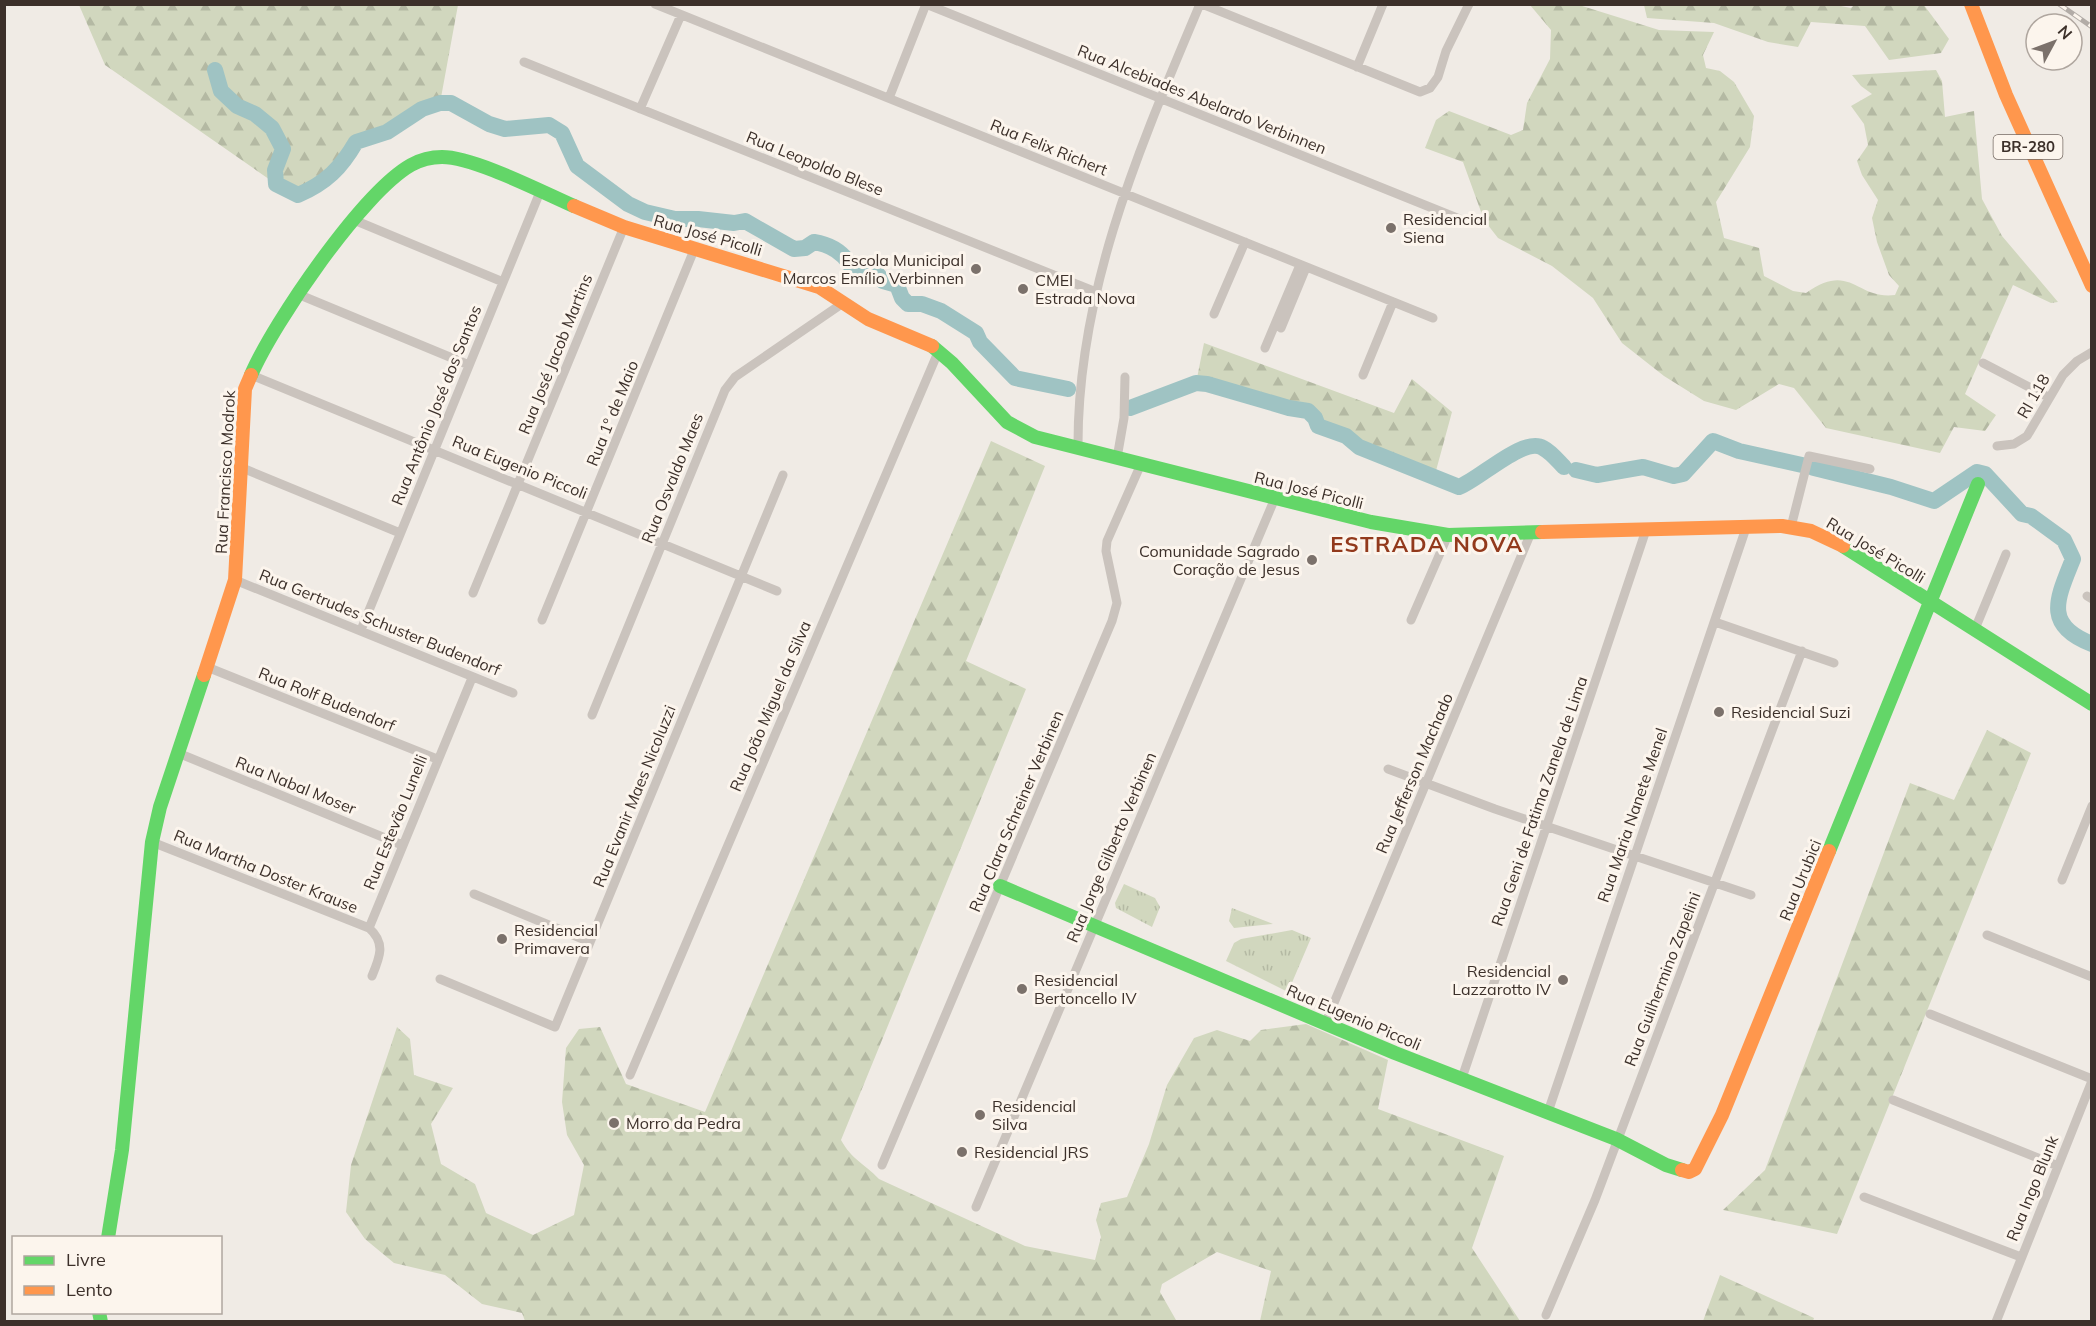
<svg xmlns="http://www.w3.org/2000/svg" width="2096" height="1326" font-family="Mulish,sans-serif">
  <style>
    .forest { fill: url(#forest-firs) }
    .park { fill: url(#park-tufts) }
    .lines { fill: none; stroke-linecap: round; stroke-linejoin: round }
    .river { stroke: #9fc3c3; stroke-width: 16 }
    .street { stroke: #cac3bd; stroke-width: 9 }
    .fast { stroke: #63d668; stroke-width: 14 }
    .slow { stroke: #ff974d; stroke-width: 14 }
    .rail-casing { stroke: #b2aca7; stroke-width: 5 }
    .rail { stroke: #fcf5ed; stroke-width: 3; stroke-dasharray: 9; stroke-linecap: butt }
    .poi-dot { fill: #7b716b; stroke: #fcf5ed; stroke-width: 2 }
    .labels { text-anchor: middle; stroke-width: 6; stroke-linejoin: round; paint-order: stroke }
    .shield { fill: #fcf5ed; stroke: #766b64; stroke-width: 1.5 }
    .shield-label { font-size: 15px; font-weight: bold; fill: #3c302a }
    .street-label { font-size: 16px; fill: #3c302a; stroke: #fcf5ed }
    .poi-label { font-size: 16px; fill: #3c302a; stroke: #fcf5ed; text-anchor: start }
    .district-label { font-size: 22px; font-weight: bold; letter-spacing: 1.5px; fill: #92391c; stroke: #fcf5ed }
  </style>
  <defs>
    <pattern id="forest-firs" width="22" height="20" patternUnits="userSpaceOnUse" patternTransform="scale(1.5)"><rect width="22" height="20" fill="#d1d7be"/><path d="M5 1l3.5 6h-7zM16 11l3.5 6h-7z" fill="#b4b9a3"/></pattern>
    <pattern id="park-tufts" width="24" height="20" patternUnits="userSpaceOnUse" patternTransform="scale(1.5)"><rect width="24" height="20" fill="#d1d7be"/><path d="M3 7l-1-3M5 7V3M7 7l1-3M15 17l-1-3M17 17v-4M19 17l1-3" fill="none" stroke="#b4b9a3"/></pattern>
  </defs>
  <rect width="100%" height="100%" fill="#f0ebe5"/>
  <path class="forest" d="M79,5H458L440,103L422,109L387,132L356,142C340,170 328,182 298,195L276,184L105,65Z
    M1530,5H1579L1659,30L1714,32L1703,55L1706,68L1720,71L1734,82L1754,116L1750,147L1716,202L1724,238L1759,248L1764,276L1793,291L1806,293C1851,261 1856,300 1895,295L1899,286L1889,275L1877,242L1872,218L1878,200L1862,175L1857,161L1868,145L1864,124L1851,106L1872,94L1861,86L1852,75L1936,70L1942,81L1945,117L1974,111L1982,199L2002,236L2058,302L2051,303L2013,285L1965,394L1996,415L1985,431L1954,427L1940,453L1826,428L1794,388L1779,384L1736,410L1704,401L1664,376L1622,343L1593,298L1552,266L1498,238L1484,220L1463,162L1425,148L1436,120L1449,111L1511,135L1523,130L1527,103L1550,59L1551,30Z
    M1836,5L1851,8L1855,4L1924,5L1949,39L1941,53L1889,60L1865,26L1811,22L1798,47L1768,42L1714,23L1647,18L1644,5Z
    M1204,343L1394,413L1412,379L1452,412L1434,478L1359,447L1346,436L1318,426L1315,418L1308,411L1289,408L1226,388L1196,383Z
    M991,441L1045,466L966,661L1026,689L841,1140C852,1160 864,1163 879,1179L1025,1246L1095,1260L1101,1237L1096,1220L1101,1203L1127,1197L1149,1144L1167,1085L1194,1038L1217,1030L1250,1041L1261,1030L1306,1024L1388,1060L1378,1109L1504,1156L1472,1248L1520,1321H1260L1271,1271L1217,1252L1162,1284L1160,1292L1176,1320L1200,1321H525L522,1313L482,1304L445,1275L394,1263L365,1239L346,1212L351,1165L397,1027L410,1039L414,1075L453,1088L431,1124L441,1164L475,1184L486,1213L533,1235L574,1215L584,1165L567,1135L562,1102L566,1048L579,1029L600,1027L626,1084L705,1112Z
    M1987,730L2031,753L1837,1234L1723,1210L1765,1170L1910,783L1954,800Z
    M1720,1275L1814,1318L1813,1321H1703Z"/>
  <path class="park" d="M1124,884L1155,898L1160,907L1152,927L1116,908L1115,903Z
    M1232,908L1273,924L1234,928L1229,921Z
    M1292,930L1311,938L1288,992L1226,961L1234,943L1241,939Z"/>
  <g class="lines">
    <path class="river" d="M215,70L221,91L237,106L255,114L272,128L283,149L275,170L276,184L298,195C326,183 341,168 356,142L387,132L422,109L440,103H451L489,124L505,129L549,125L562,133L577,166L628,204L645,212L675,219H698L734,223L745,221L794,249L805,248L814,242C832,245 845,253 853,270L875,271L883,281L897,285L902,298L908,304H922L941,311L976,333L980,342L1015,378L1068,389
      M1130,408L1196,383L1207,384L1289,408L1308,411L1315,418L1318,426L1346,436L1359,447L1459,487C1480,479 1524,436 1543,448C1551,452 1558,461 1564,467
      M1814,468L1891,487L1934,501L1977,472L1985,474L2022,514L2031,516L2064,540L2073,559C2057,599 2043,625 2092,644
      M1576,470L1597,475L1643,467L1674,476L1683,474L1713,441L1739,451L1802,465"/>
    <path class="street" d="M655,4L1433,318
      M926,4L1467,222
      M1202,4L1420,92L1430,88L1438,77L1446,51L1469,4
      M524,62L1096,292
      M1357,67L1383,4
      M889,98L926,4
      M640,109L681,15
      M354,220L503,282
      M300,295L469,365
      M1214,314L1245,242
      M1281,328L1305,270
      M1265,348L1300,265
      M1983,363L2048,397
      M249,374L777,591
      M1363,375L1393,302
      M1997,446L2014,444L2027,436L2063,375L2077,361L2092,352
      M1078,448C1077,290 1140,147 1200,4
      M1117,458L1124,418L1125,377
      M240,467L400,533
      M1791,527L1809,456L1870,469
      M235,580L513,693
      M473,593L624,227
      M2087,596L2092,599
      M542,620L694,250
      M1411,620L1448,535
      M1715,622L1834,663
      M1975,629L2006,554
      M361,630L540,192
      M207,667L437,759
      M592,715L725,390L735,377L843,303
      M178,753L402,845
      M1388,769L1495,809L1751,895
      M152,842L369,928
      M2062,880L2092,806
      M474,894L590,942
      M1987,935L2092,977
      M372,976C380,957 386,943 369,928L472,678
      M440,979L555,1027L783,475
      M1930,1014L2092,1079
      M1326,1022L1530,535
      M630,1075L939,350
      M1461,1081L1646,530
      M1893,1100L2058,1166
      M1548,1112L1746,528
      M882,1165L1112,621L1117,603L1106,551L1107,541L1141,464
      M1864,1197L2021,1257
      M976,1207L1275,498
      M1546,1315L1595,1200L1802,651
      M1996,1322L2092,1081"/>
    <path class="fast" d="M932,346L952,363L1007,422L1035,437L1371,522L1448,535L1542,532
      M251,375C274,322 362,193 411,165C420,160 431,157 442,157C474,157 542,192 574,206
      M1843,546L2092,704
      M1829,851L1978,484
      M1000,886L1395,1053L1616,1139L1666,1165L1682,1170
      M108,1238L122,1150L152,842L160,807L204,675
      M99,1312L101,1322"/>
    <path class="slow" d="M1971,4L2006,95L2092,286
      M574,206L624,227L819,287L868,319L932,346
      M1542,532L1782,526L1811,531L1843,546
      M204,675L235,580L245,389L251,375
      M1682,1170L1689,1172L1695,1169L1722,1115L1829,851"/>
    <defs>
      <path id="rail" d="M2059,4L2092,27"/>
    </defs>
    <use href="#rail" class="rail-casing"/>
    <use href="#rail" class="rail"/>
  </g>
  <g class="poi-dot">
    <circle cx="1391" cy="228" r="6"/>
    <circle cx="976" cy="269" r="6"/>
    <circle cx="1023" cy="289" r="6"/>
    <circle cx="1312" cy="560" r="6"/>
    <circle cx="1719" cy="712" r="6"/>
    <circle cx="502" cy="939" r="6"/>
    <circle cx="1563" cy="980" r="6"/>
    <circle cx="1022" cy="989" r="6"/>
    <circle cx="980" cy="1115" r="6"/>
    <circle cx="614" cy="1123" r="6"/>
    <circle cx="962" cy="1152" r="6"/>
  </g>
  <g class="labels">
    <rect class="shield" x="1993.5" y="135" width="69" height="24" rx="4.5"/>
    <g class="shield-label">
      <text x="2028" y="152">BR-280</text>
    </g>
    <g class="street-label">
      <text transform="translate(1202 99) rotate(22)" y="6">Rua Alcebiades Abelardo Verbinnen</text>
      <text transform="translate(1049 147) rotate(22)" y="6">Rua Felix Richert</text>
      <text transform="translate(815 163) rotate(22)" y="6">Rua Leopoldo Blese</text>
      <text transform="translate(708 235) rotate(16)" y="6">Rua José Picolli</text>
      <text transform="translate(555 354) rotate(-68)" y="6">Rua José Jacob Martins</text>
      <text transform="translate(2033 396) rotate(-60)" y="6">RI 118</text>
      <text transform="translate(436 405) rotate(-68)" y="6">Rua Antônio José dos Santos</text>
      <text transform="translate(612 413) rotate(-68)" y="6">Rua 1º de Maio</text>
      <text transform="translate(520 467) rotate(22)" y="6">Rua Eugenio Piccoli</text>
      <text transform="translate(225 472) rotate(-87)" y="6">Rua Francisco Modrok</text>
      <text transform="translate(672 478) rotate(-68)" y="6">Rua Osvaldo Maes</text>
      <text transform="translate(1309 490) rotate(14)" y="6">Rua José Picolli</text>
      <text transform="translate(1876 550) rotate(31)" y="6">Rua José Picolli</text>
      <text transform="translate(380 622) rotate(22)" y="6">Rua Gertrudes Schuster Budendorf</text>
      <text transform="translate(327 699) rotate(22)" y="6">Rua Rolf Budendorf</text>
      <text transform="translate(770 706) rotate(-67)" y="6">Rua João Miguel da Silva</text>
      <text transform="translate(1414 773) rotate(-67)" y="6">Rua Jefferson Machado</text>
      <text transform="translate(296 785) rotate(22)" y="6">Rua Nabal Moser</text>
      <text transform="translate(634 796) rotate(-68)" y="6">Rua Evanir Maes Nicoluzzi</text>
      <text transform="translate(1539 801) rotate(-71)" y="6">Rua Geni de Fatima Zanela de Lima</text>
      <text transform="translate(1016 811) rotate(-67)" y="6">Rua Clara Schreiner Verbinen</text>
      <text transform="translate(1632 815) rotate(-71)" y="6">Rua Maria Nanete Menel</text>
      <text transform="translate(395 822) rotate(-68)" y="6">Rua Estevão Lunelli</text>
      <text transform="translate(1111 847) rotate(-67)" y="6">Rua Jorge Gilberto Verbinen</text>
      <text transform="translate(266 871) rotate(22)" y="6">Rua Martha Doster Krause</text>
      <text transform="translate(1800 880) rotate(-68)" y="6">Rua Urubici</text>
      <text transform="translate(1662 979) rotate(-69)" y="6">Rua Guilhermino Zapelini</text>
      <text transform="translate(1354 1017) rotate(23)" y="6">Rua Eugenio Piccoli</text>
      <text transform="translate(2032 1188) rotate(-68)" y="6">Rua Ingo Blunk</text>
    </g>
    <g class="poi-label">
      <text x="1403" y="225">Residencial<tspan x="1403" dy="18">Siena</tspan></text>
      <text x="964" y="266" text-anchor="end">Escola Municipal<tspan x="964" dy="18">Marcos Emílio Verbinnen</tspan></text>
      <text x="1035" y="286">CMEI<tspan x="1035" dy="18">Estrada Nova</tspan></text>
      <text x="1300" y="557" text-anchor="end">Comunidade Sagrado<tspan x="1300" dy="18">Coração de Jesus</tspan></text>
      <text x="1731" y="718">Residencial Suzi</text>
      <text x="514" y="936">Residencial<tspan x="514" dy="18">Primavera</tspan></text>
      <text x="1551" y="977" text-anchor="end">Residencial<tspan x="1551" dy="18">Lazzarotto IV</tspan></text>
      <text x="1034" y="986">Residencial<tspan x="1034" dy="18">Bertoncello IV</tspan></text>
      <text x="992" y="1112">Residencial<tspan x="992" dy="18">Silva</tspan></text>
      <text x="626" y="1129">Morro da Pedra</text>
      <text x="974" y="1158">Residencial JRS</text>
    </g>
    <g class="district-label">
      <text x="1427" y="552">ESTRADA NOVA</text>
    </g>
  </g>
  <rect width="2096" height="1326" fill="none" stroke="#3c302a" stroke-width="12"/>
  <rect x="12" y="1236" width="210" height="78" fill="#fcf5ed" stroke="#afa69f" stroke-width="1.5"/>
  <rect x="24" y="1256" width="30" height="9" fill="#63d668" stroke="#afa69f" stroke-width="1.5"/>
  <text x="66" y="1266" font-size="18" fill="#3c302a">Livre</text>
  <rect x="24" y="1286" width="30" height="9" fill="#ff974d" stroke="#afa69f" stroke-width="1.5"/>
  <text x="66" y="1296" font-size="18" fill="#3c302a">Lento</text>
  <g transform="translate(2054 42) rotate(49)"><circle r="28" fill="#fcf5ed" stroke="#afa69f" stroke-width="1.5"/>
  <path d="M0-4.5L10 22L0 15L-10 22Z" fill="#7b716b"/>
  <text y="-9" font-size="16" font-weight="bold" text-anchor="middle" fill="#3c302a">N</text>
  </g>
</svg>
